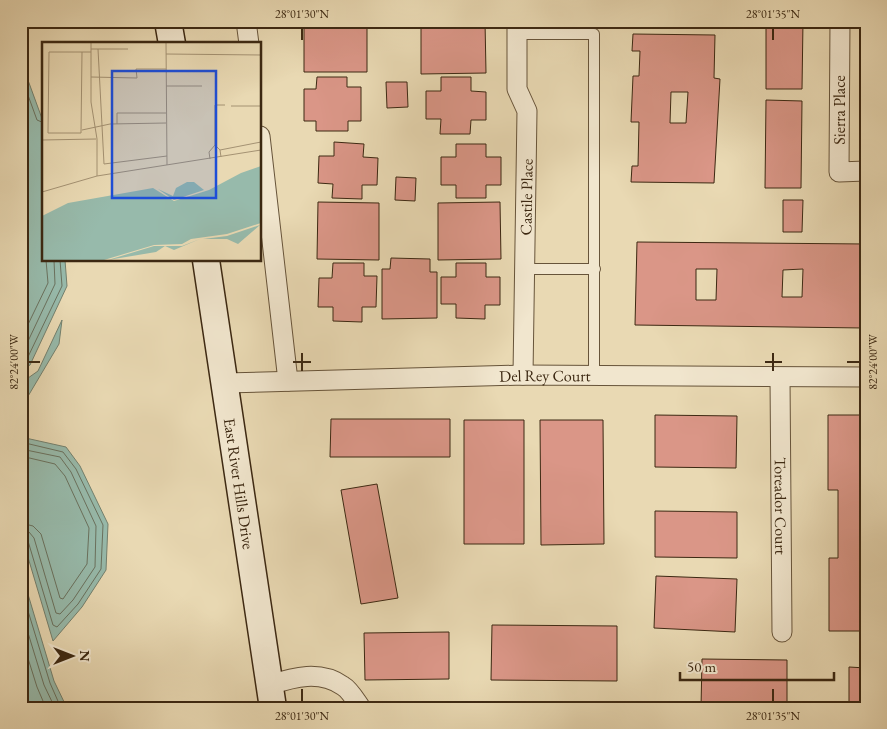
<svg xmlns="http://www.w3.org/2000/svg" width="887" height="729" font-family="'EB Garamond',serif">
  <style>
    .water { fill: #97baab; stroke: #73806e }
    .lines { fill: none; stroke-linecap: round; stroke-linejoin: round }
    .shore { stroke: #6a715e; stroke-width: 1 }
    .building { fill: #da9687; stroke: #3c2812; fill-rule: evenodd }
    .lane-casing { stroke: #67543a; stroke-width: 12 }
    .street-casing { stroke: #67543a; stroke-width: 21 }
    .secondary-casing { stroke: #3c2812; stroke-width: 29 }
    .lane { stroke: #f1e6ce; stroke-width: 10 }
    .street { stroke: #f1e6ce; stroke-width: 19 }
    .secondary { stroke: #f1e6ce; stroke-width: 26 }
    .ticks { fill: none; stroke: #3c2812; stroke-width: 2 }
    .labels { text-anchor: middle; stroke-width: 4.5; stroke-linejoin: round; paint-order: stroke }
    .street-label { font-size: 16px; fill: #3c2812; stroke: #f1e6ce }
    .inset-road { fill: none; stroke: #a49273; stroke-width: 1 }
    .view { fill: #1d4ed8; fill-opacity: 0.15; stroke: #1d4ed8; stroke-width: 2.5 }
    .inset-edge { fill: none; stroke: #3c2812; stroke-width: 2.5 }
    .neatline { fill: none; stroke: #3c2812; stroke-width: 2 }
    .ticks-label { font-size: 12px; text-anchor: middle; fill: #3c2812 }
  </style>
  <rect width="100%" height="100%" fill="#e9d9b3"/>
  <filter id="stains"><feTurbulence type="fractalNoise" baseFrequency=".004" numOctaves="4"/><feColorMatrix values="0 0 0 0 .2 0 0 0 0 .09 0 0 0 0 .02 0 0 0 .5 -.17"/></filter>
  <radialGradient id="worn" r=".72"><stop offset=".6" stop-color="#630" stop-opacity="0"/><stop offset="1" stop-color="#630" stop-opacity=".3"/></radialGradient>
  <path class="water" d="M21,61L44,124V260H65L67,286L30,365L21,371Z
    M62,320L59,344L21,408V383L38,371Z
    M21,437L66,447L80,466L108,524L106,570L82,607L53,641L21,534Z
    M21,571L54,681L67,708H21Z"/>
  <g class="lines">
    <path class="shore" d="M21,76L37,120L44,123
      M21,339L48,283L46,260
      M21,356L55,284L54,260
      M21,365L26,361L62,286L60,260
      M21,442L63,452L76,469L103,525L101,569L78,604L57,627L53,625L28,541L21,537
      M21,449L60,457L71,472L96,526L95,567L73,600L60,614L56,613L34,538L29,532L21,530
      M21,456L55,464L65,476L89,528L87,564L63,599L60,598L41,534L33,526L21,523
      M21,588L50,683L61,708
      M21,610L44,685L55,708
      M21,636L37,687L46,708"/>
  </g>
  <path class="building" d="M304,21H367V72H304Z
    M421,21H485L486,73L421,74Z
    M766,21H803L802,89H766Z
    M633,34L715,35L714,78L720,79L714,183L631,182L632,166H638L639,122H631L633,76H639L640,51H632ZM671,92H688L686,123H670Z
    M317,77H347V87H361V121H348V131H316V121H304V89H316Z
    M441,77H471V91L486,92V120H471L470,134H440L441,119H426V91H441Z
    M386,82H407L408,107L387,108Z
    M766,100L802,101L801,188H765Z
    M334,142L364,144L363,157L378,158L377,185H362V199L332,198L333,184L318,183L319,156H334Z
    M456,144H486V157H501V185H486V198H456V185H441V157H456Z
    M396,177L416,178L415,201L395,200Z
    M783,200H803L802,232H783Z
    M318,202L379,203V260L317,259Z
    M500,202L501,259L438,260V203Z
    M637,242L866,244L864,328L635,325ZM696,269H717L716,300H696ZM803,269L802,297H782L783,270Z
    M391,258L430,259V272H437V318L382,319V269H390Z
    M333,263H364V276H377L376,307H362V322L333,321V307H318L319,278H332Z
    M456,263H486V277H500V305H485V319L456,318V304H441V277H456Z
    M655,415L737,416L736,468L655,467Z
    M828,415H866V631H829V558H838V490H828Z
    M331,419H450V457H330Z
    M464,420H524V544H464Z
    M540,420H603L604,544L541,545Z
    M377,484L398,598L361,604L341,490Z
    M655,511L737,512V558L655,557Z
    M656,576L737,579L735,632L654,628Z
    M492,625L617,626V681L491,680Z
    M449,632V679L365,680L364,633Z
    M702,659L787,660V708H701Z
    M849,667L866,668V702H849Z"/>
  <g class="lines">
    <defs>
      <path id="lane" d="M517,34H594V376
        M525,269H595"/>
      <g id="street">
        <path d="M246,21L249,44"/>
        <path d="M517,21V89L527,111L523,375"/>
        <path d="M840,21L839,172L866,171"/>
        <path d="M260,136L288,381"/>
        <path id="s1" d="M780,378L782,632"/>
        <path id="s2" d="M225,383L523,375L866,377"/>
        <path d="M270,685C294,677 320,670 343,686C350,690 356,701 361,708"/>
      </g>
      <g id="secondary">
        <path d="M168,21L172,44"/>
        <path id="s3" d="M206,260L273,708"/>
      </g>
    </defs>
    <use href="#lane" class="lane-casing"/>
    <use href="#street" class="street-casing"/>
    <use href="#secondary" class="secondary-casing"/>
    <use href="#lane" class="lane"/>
    <use href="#street" class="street"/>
    <use href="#secondary" class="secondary"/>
  </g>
  <path class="ticks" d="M302,28V40M773,28V40M302,353V371M773,353V371M28,362H40M293,362H311M765,362H782M847,362H860M302,689V702M773,689V702"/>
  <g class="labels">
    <g class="street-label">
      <text transform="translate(839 110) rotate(-90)" y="6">Sierra Place</text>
      <text transform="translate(526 197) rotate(-89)" y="6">Castile Place</text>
      <text dy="6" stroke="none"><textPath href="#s2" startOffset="320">Del Rey Court</textPath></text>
      <text dy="6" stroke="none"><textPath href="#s3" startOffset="226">East River Hills Drive</textPath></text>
      <text dy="6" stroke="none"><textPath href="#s1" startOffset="128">Toreador Court</textPath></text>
    </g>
  </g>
  <g transform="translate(42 42)">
    <rect width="219" height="219" fill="#e9d9b3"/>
    <path d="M219,124V181L185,192L149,197L140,202L112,203L62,218H0V174L26,161L111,146L132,159L167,148L199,131ZM145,140H152L162,148L132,158L116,147L131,154L134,146ZM218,183L196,202L185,197H161L185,194ZM158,197L132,208L123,204L114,210L66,218L112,204H140Z" fill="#97baab"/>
    <path class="inset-road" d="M49,0V60L55,97V134M124,0L125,123M49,7H86M56,7L62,122L125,114M40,10L39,91H6L7,10H49M124,12L219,13M49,35L95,36L94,27H124M124,44H160M189,64H219M75,82V71H124M40,88L68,82L124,81M0,98L54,97M173,103V63H183M178,108L219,100M168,117L167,110L173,103L178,108L179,115M0,150L55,134L219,108"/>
    <path class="view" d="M70,29H174V156H70Z"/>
    <rect width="219" height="219" class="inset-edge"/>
  </g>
  <rect width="887" height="729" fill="none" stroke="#e9d9b3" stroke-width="55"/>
  <g transform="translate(72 656) rotate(90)" stroke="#f1e6ce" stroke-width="4" paint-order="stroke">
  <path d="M0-4L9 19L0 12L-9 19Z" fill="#3c2812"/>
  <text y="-8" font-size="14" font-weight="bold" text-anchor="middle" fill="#3c2812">N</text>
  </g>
  <path d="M680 672v8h154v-8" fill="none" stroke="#3c2812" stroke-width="2.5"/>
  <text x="687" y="672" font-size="15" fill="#3c2812" stroke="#f1e6ce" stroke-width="4" paint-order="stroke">50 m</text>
  <rect x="28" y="28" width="832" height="674" class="neatline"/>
  <g class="ticks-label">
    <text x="302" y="18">28°01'30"N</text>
    <text x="773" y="18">28°01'35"N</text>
    <text transform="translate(873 362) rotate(-90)" y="4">82°24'00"W</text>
    <text transform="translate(14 362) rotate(-90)" y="4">82°24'00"W</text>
    <text x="302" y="720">28°01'30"N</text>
    <text x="773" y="720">28°01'35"N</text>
  </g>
  <rect width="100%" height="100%" filter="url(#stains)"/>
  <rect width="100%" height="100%" fill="url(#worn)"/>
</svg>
